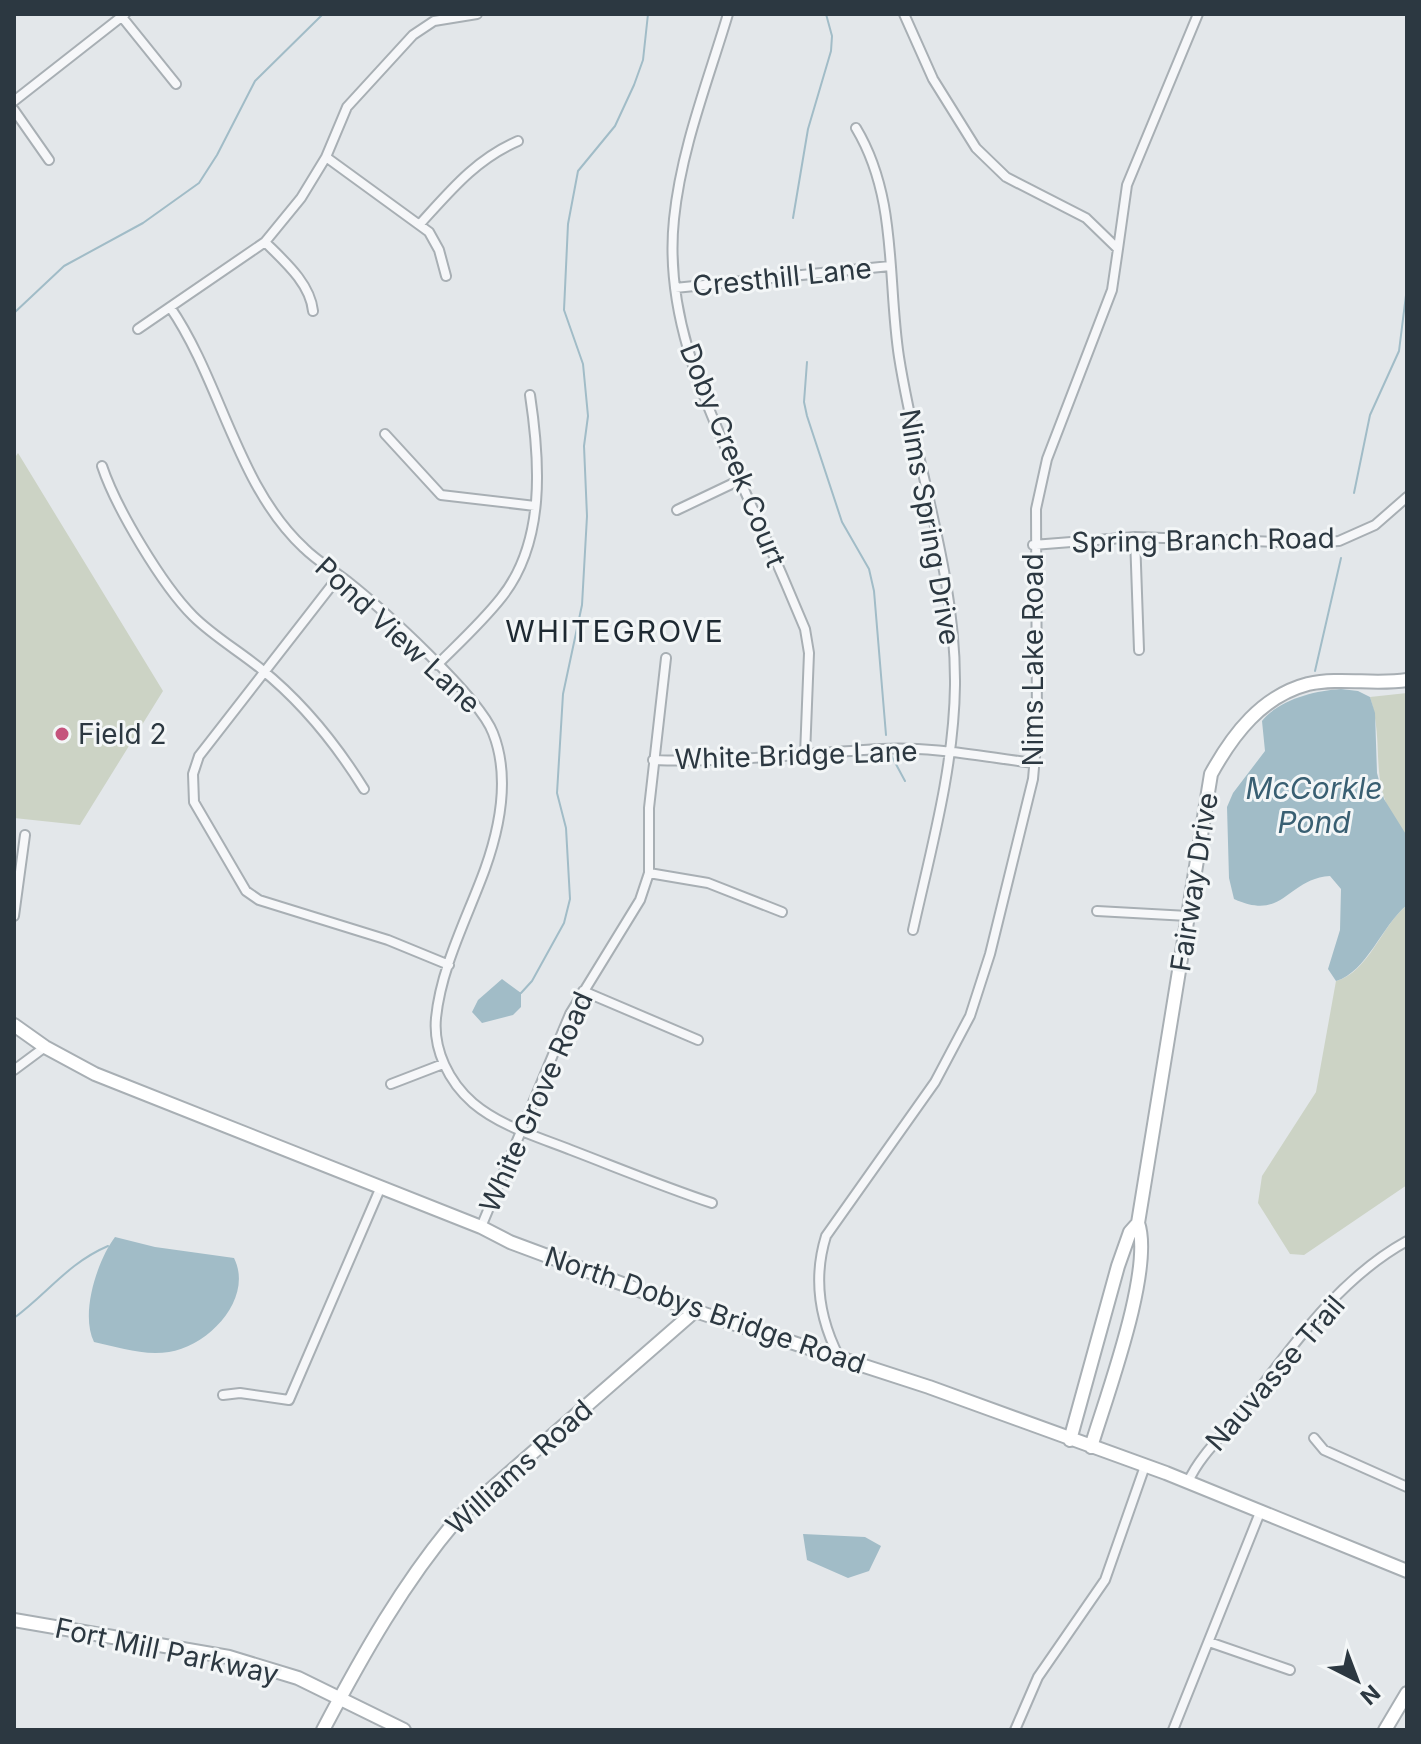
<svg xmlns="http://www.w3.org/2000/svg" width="1421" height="1744" font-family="Inter,sans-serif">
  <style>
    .green { fill: #ccd3c5 }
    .water { fill: #a1bcc7 }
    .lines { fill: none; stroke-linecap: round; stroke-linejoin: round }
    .stream { stroke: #a1bcc7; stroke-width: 2 }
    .street-casing { stroke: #a8afb4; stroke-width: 12 }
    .secondary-casing { stroke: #a8afb4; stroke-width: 16 }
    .street { stroke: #f6f7f9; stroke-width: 8 }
    .secondary { stroke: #fff; stroke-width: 12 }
    .poi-dot { fill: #c5537c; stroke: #f3f6f7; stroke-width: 3 }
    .labels { text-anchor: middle; stroke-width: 6; stroke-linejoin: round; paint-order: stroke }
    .street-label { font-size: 28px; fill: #2c3841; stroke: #f3f6f7 }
    .poi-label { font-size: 28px; fill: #2c3841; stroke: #f3f6f7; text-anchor: start }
    .neighbourhood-label { font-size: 30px; letter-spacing: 2px; fill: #1e2932; stroke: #f3f6f7 }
    .water-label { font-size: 30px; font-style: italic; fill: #395f72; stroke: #f3f6f7 }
  </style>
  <rect width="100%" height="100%" fill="#e3e7ea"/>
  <path class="green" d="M18,453L163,691L80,825L14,818V459Z
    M1407,693V836C1364,788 1387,749 1370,697Z
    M1407,905V1185L1304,1255L1290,1254L1258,1203L1262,1176L1316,1092L1336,981C1369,972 1381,926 1407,905Z"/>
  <path class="water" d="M1341,689L1358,691L1370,697L1375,713L1377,773L1384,799L1407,836V905C1382,925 1367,972 1336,981L1328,969L1340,930L1341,889L1330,876C1286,879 1285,922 1234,899L1229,878L1227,807L1233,793L1265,751L1262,721C1280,699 1314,691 1341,689Z
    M502,979L521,993V1007L513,1015L482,1023L472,1012L478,1000Z
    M115,1237L155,1247L234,1258C254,1298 209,1346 169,1352C143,1356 118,1347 94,1342C80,1314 97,1261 115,1237Z
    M803,1534L865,1537L881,1546L869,1571L848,1578L807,1560Z"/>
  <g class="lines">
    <path class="stream" d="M793,218L808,129L831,51L832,36L826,14
      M14,313L64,266L143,223L199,183L217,155L255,81L323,14
      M807,362L804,402L807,416L842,522L869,569L874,591L886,735
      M1354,493L1370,415L1399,351L1407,287
      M1315,671L1341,558
      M891,755L905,781
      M521,993L532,981L564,923L570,899L566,828L557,793L563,694L582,605L587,516L584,446L588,416L583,364L564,310L568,224L578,171L615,126L634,85L643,60L648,14
      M14,1318C47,1294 68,1263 108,1246"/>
    <defs>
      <path id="street" d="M728,14C708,81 681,149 674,219C664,315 704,399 742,485C764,533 785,581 805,629L809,653L805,755
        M122,17L176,84
        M14,101L125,14
        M14,110L49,160
        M856,128C898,198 887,279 899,357C916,466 956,574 955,685C954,768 931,849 913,930
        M326,157L429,232L439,250L446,276
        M420,224C450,191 476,159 518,141
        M265,242C284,261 310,283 313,311
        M1118,249L1127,185L1198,14
        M675,288L890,266
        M170,307C221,381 237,486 304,548C317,561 333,570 347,581C381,608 479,696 493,733C510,776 500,827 485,869C468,916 441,967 436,1018C433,1050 449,1082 473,1103C500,1126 538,1137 571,1150C618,1168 664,1187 712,1203
        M138,329L265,242L301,198L326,157L347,107L413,35L434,21L477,14
        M385,434L441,495L535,506
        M102,466C116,508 162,585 193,616C213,636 239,651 261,669C302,702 336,744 364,789
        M677,510L740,480
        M1135,537L1139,650
        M1033,545L1135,537L1308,543L1339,541L1375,525L1407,497
        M339,576L199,756L193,774L194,802L246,891L259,900L388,940L449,965
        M437,665C459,643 482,622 501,598C546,542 540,461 530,395
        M653,760C730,763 805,753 881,749C932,746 984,757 1034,763
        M649,873L708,883L782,912
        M1097,911L1188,916
        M14,916L25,835
        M583,991L698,1040
        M14,1070L45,1047
        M391,1084L443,1064
        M481,1227L570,1014L640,900L649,873V808L666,658
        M839,1357C819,1318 813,1278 826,1236L935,1082L970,1016L990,954L1033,779L1037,733L1036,509L1047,459L1112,290L1118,249L1086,218L1006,177L976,148L933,79L904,14
        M223,1395L240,1393L289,1400L380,1189
        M1314,1438L1324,1450L1407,1487
        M1188,1482C1201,1453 1226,1433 1245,1408C1291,1348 1338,1279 1407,1241
        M1209,1642L1290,1670
        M1015,1730L1038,1677L1105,1580L1145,1466
        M1173,1730L1261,1510"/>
      <path id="secondary" d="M14,1025L45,1047L95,1074L481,1227L510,1242L695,1311L929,1387L1166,1473L1407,1571
        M1070,1440L1118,1266L1130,1232L1138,1223
        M1091,1447C1106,1397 1154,1269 1138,1223L1211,774C1233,734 1262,696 1308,684C1340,677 1375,685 1407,680
        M14,1620L229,1657L298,1678L404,1730
        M323,1730C362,1656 404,1581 459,1517L695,1311
        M1385,1730L1407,1693"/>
    </defs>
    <use href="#street" class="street-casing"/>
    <use href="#secondary" class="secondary-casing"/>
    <use href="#street" class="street"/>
    <use href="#secondary" class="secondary"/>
  </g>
  <circle class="poi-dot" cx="62" cy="734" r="8"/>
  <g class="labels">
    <g class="street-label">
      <text transform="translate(782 277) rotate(-6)" y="10">Cresthill Lane</text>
      <text transform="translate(733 455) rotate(68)" y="10">Doby Creek Court</text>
      <text transform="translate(930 527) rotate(80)" y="10">Nims Spring Drive</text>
      <text transform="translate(1203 540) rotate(-1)" y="10">Spring Branch Road</text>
      <text transform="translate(398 635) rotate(43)" y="10">Pond View Lane</text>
      <text transform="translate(1033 660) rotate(-90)" y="10">Nims Lake Road</text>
      <text transform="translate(796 755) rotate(-2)" y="10">White Bridge Lane</text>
      <text transform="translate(1194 882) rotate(-81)" y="10">Fairway Drive</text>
      <text transform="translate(536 1102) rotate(-66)" y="10">White Grove Road</text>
      <text transform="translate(705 1310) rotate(19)" y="10">North Dobys Bridge Road</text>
      <text transform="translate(1275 1373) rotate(-49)" y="10">Nauvasse Trail</text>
      <text transform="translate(519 1467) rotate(-42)" y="10">Williams Road</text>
      <text transform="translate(167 1651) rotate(12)" y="10">Fort Mill Parkway</text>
    </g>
    <g class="poi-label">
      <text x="78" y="744">Field 2</text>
    </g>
    <g class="neighbourhood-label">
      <text x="615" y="642">WHITEGROVE</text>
    </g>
    <g class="water-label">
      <text x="1314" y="799">McCorkle<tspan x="1314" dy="34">Pond</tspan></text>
    </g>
  </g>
  <rect width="1421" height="1744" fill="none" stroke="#2c3841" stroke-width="32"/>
  <g transform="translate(1357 1680) rotate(138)" stroke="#f3f6f7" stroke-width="6" paint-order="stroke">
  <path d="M0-6L14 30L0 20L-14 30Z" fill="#2c3841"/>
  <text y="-12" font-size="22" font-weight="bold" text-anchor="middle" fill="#2c3841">N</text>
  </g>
</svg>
